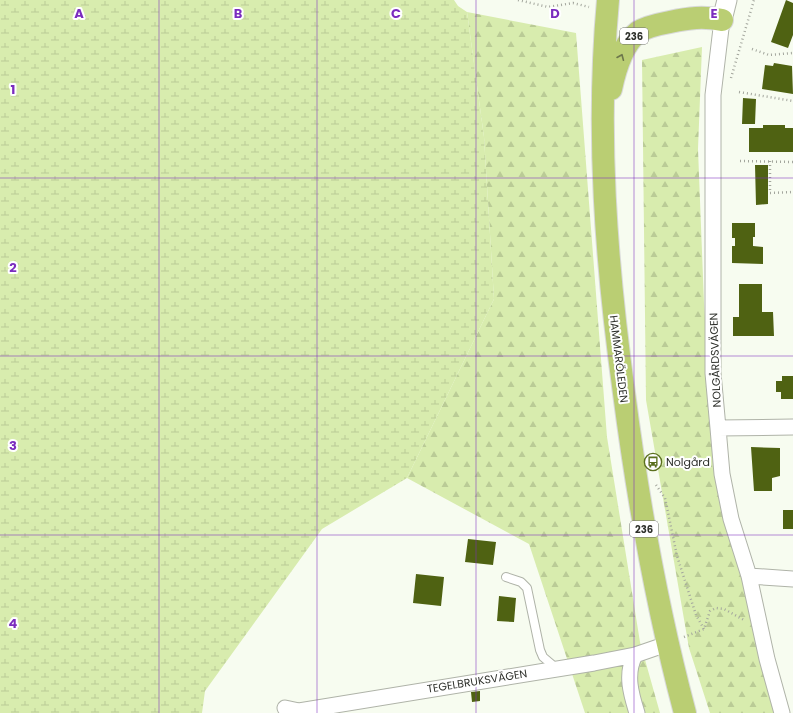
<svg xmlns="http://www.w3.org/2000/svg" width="793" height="713" font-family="Poppins,sans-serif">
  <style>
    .forest { fill: url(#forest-firs) }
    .wetland { fill: url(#wetland-marsh) }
    .building { fill: #4f6212 }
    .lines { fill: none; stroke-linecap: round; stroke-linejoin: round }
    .service-casing { stroke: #afb3a8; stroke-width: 10 }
    .minor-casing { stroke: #afb3a8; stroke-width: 17 }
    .tertiary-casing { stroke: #afb3a8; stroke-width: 21 }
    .primary-casing { stroke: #d9dad9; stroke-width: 24 }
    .path { stroke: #a3a69d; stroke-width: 2.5; stroke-dasharray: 1 3; stroke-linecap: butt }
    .service { stroke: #fff; stroke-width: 8 }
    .minor { stroke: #fff; stroke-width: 15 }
    .tertiary { stroke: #fff; stroke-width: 19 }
    .primary { stroke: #bace73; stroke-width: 22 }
    .oneway { stroke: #6d774b }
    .grid { fill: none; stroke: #7b2cbf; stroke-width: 1; stroke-opacity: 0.55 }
    .labels { text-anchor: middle; stroke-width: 4; stroke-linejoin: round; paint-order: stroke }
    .shield { fill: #fff; stroke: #6d6e6b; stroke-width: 1 }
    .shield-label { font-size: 10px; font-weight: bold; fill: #2e302b }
    .street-label { font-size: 11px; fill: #2e302b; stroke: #fff }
    .poi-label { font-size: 11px; fill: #2e302b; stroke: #fff; text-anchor: start }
    .grid-label { font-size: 13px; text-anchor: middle; font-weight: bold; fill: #7b2cbf; stroke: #fff; stroke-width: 4; stroke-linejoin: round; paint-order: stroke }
  </style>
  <defs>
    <pattern id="forest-firs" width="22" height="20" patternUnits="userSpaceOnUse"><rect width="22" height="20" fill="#d8ecae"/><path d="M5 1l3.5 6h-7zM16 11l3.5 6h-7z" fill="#bacb96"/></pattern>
    <pattern id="wetland-marsh" width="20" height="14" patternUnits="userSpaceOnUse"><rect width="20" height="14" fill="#d8ecae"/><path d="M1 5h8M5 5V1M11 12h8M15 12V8" fill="none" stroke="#bacb96"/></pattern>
  </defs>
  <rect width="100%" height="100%" fill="#f7fcf0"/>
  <path class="forest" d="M467,12L576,33L607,437L640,642L660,713H585L529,544L407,478L494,299L484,137Z
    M702,47L698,149L704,303L712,424L776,713H710L689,648L646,400L642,60Z"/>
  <path class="wetland" d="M0,0H454L458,6L467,12L484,137L494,299L407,478L322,529L205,691L202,713H0Z"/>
  <path class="building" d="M786,0L793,3V35L788,48L771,42Z
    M774,63L792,66L793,94L762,89L765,65L773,66Z
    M743,98L756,99L755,124H742Z
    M763,125H785V128H793V152H749V128H763Z
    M755,165H768V204L756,205Z
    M732,223H755V237H753V246L763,247V264L732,263V246H735V238H732Z
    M739,284H762V312H773L774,336H733V317H739Z
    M782,376H793V399H781V392H776V381H782Z
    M751,447L780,448V476L772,478V491H754Z
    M783,510H793V529H783Z
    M468,539L496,542L493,565L465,562Z
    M416,574L444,577L441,606L413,603Z
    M499,596L516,598L514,622L497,621Z
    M480,691V701L472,702L471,692Z"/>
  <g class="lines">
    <defs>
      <path id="service" d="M506,577L521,582L527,588L540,650L543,657L556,668"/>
      <path id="minor" d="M722,20L713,95V373L718,428L722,474L731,519L749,576L767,659L782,713
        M718,428L793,427
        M749,576L793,579
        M635,655C625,674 631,694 637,713
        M285,708L299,711L594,663L635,655L667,644"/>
      <path id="tertiary" d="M722,20L727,0"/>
      <path id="primary" d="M608,0C596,131 606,263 624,393C638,501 657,608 685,713
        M611,89C615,70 622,45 638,32C648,26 660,24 670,22C689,18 703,16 722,20"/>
    </defs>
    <use href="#service" class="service-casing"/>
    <use href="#minor" class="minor-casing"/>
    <use href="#tertiary" class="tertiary-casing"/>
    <use href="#primary" class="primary-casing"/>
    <path class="path" d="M518,0L548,7L573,3L589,7
      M752,49L769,55L793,53
      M731,78L754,0
      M739,92L793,101
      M740,161L793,162
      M770,161V193L793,192
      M656,485L665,498L677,556L696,615L704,629
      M684,637L704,629L710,611L716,608L724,609L744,620"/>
    <use href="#service" class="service"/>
    <use href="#minor" class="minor"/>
    <use href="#tertiary" class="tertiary"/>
    <use href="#primary" class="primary"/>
  </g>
  <defs><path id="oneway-chevron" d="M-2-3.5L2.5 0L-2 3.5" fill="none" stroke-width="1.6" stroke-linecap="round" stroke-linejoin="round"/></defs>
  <use class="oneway" href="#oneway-chevron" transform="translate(621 57) rotate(-67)"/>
  <path class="grid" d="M159,0V713M317,0V713M476,0V713M634,0V713M0,178H793M0,356H793M0,535H793"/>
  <defs>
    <symbol id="bus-ring" viewBox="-11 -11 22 22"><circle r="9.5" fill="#fff" stroke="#5b701e" stroke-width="1.5"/><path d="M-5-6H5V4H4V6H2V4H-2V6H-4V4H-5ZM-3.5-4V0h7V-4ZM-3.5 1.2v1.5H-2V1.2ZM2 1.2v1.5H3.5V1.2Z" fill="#5b701e"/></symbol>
  </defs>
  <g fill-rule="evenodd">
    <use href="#bus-ring" x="643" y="452" width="20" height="20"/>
  </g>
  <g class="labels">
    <g class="shield">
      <rect x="620" y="28" width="28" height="16" rx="3"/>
      <rect x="630" y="521" width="28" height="16" rx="3"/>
    </g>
    <g class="shield-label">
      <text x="634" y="40">236</text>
      <text x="644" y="533">236</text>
    </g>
    <g class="street-label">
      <text transform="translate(619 359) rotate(83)" y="4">HAMMARÖLEDEN</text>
      <text transform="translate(715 360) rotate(-92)" y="4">NOLGÅRDSVÄGEN</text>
      <text transform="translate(477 681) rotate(-9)" y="4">TEGELBRUKSVÄGEN</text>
    </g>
    <g class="poi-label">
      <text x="666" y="466">Nolgård</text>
    </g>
  </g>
  <g class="grid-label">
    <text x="79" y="18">A</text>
    <text x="238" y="18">B</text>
    <text x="396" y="18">C</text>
    <text x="555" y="18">D</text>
    <text x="714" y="18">E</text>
    <text x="13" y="94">1</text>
    <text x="13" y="272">2</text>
    <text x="13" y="450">3</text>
    <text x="13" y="628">4</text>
  </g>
</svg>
